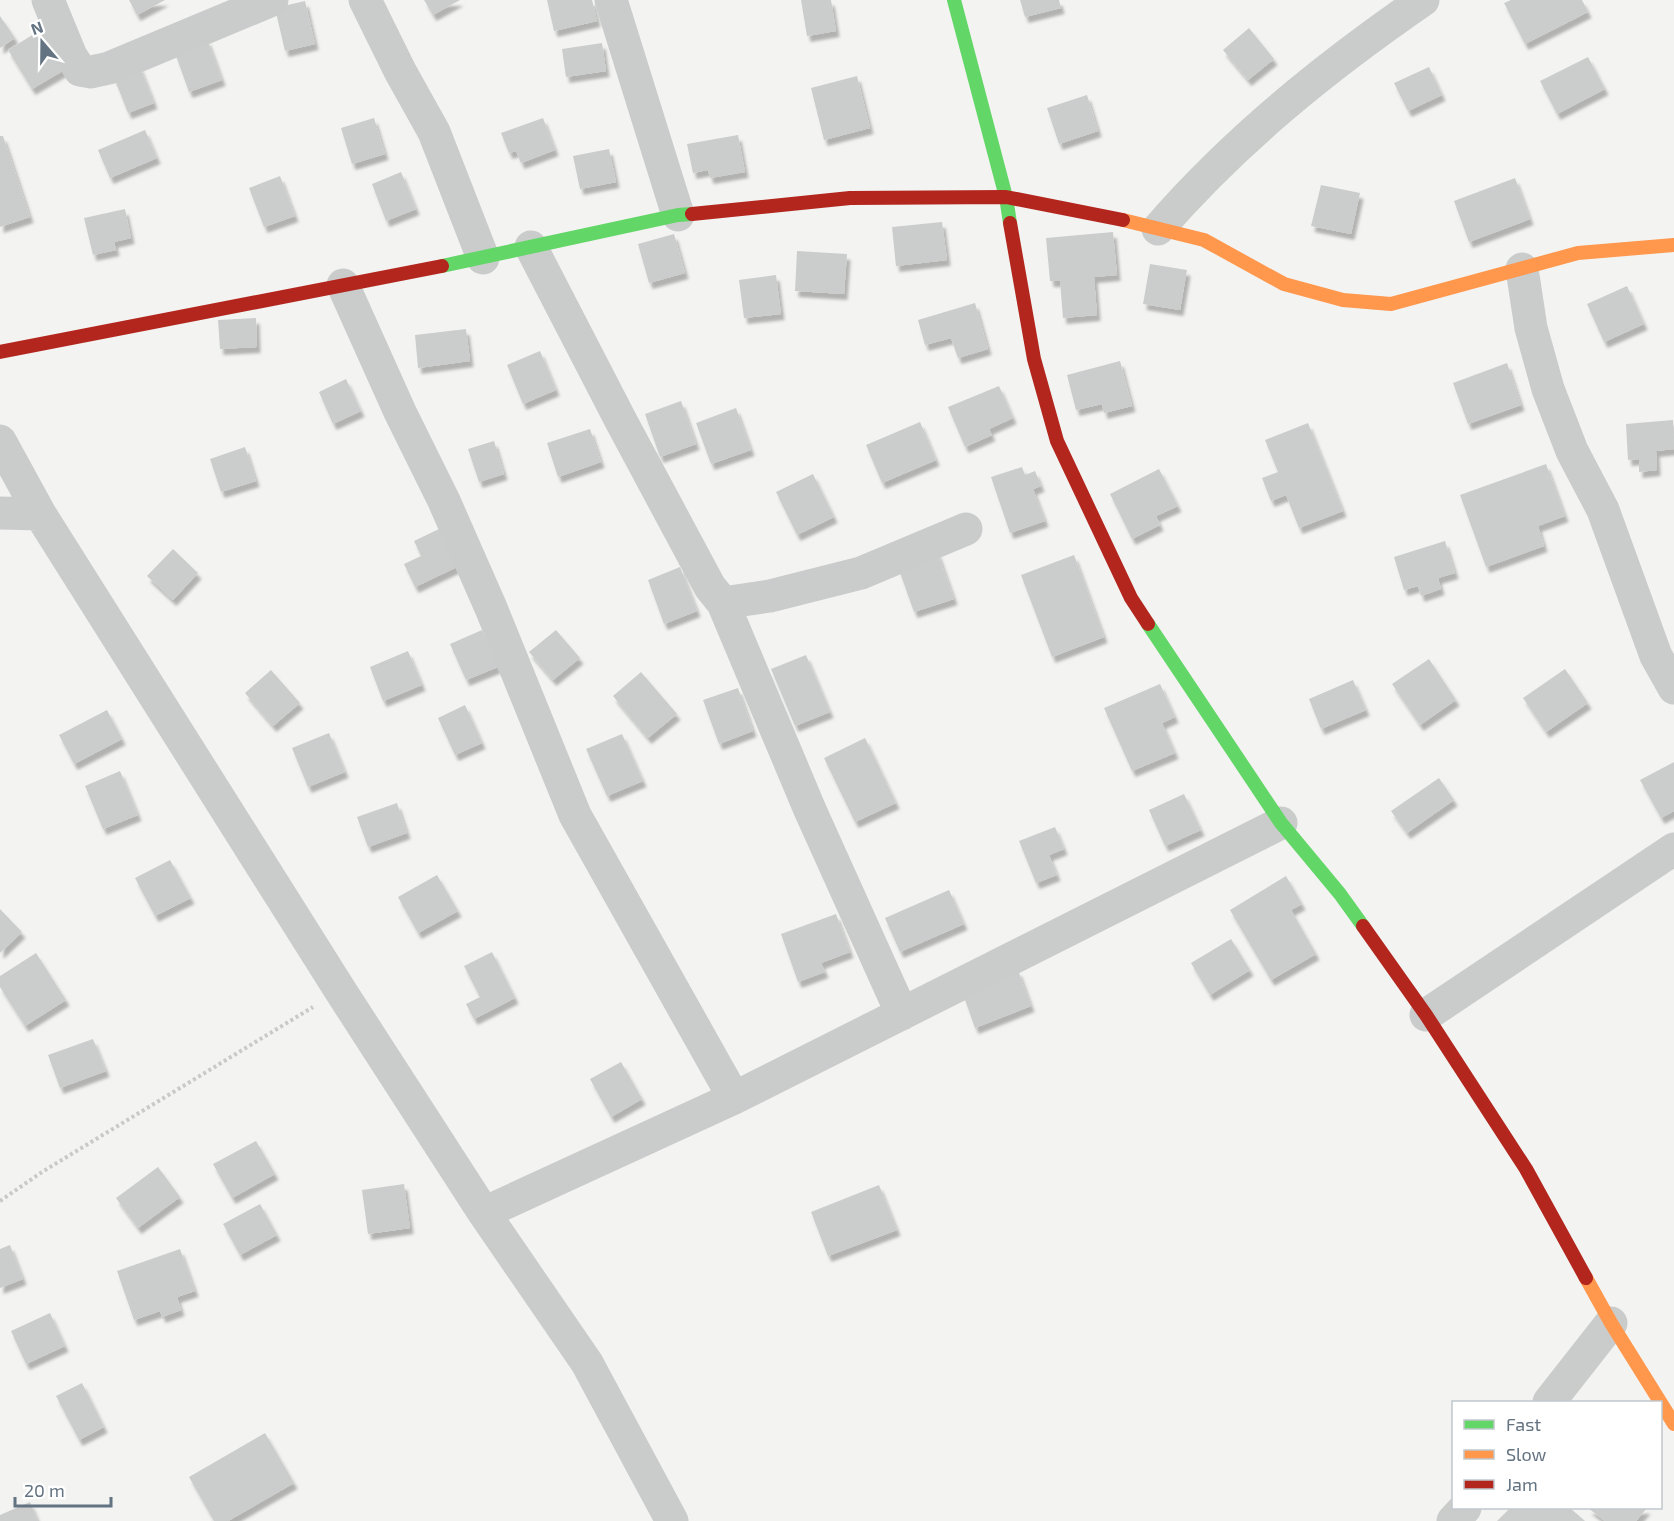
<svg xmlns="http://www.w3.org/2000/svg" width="1674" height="1521" font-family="'Exo 2',sans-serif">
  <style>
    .building { fill: #cbcdcd; filter: url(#shadow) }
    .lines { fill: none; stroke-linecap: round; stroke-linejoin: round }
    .path { stroke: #c8c9c9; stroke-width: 4; stroke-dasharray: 3 3; stroke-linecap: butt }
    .street { stroke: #cacccc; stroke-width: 33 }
    .fast { stroke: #63d668; stroke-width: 14 }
    .slow { stroke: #ff974d; stroke-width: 14 }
    .jam { stroke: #b3261e; stroke-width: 14 }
  </style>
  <defs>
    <filter id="shadow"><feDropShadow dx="3.5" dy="6" stdDeviation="1.5" flood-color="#0004"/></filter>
  </defs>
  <rect width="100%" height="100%" fill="#f3f3f1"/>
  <path class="building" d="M129,0H165L137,15Z
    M424,0H460L433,15Z
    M547,0H592L597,21L554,31Z
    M801,0H831L836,31L807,36Z
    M1020,0H1059L1061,8L1025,17Z
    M1511,0H1582L1588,12L1525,44L1504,3Z
    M305,1L315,44L285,51L275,8Z
    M0,16L15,38L0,48Z
    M1249,28L1274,59L1248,80L1223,50Z
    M42,29L66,69L32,89L8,50Z
    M207,39L222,80L189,92L174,50Z
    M602,43L606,71L566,77L562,49Z
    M1588,57L1605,89L1557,114L1540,81Z
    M139,65L154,103L128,113L113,75Z
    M1429,67L1442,95L1408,111L1394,83Z
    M857,76L870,128L824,140L811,88Z
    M1087,95L1098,131L1059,144L1047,108Z
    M374,118L385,154L352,164L341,128Z
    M543,118L555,150L521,163L516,151L509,153L501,133Z
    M145,130L157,158L110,178L98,150Z
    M738,135L745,172L710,178L708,170L693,173L687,144Z
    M0,136H3L30,217L0,227Z
    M609,149L616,182L580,189L573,156Z
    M401,172L416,209L386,221L372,184Z
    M280,176L295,216L264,227L249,188Z
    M1515,178L1530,219L1469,242L1454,201Z
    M1321,185L1360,193L1351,234L1311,226Z
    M125,209L131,238L114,242L116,250L93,255L84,218Z
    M942,222L947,260L896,266L892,227Z
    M1113,232L1117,275L1094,277L1097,315L1063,318L1060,281H1050L1046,238Z
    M674,234L685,273L649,283L638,244Z
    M797,251L847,254L844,294L795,291Z
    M1150,264L1187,270L1180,310L1143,304Z
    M776,275L781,314L744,318L739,280Z
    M1627,286L1644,324L1604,342L1587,304Z
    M975,303L988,349L958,358L951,338L925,345L918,320Z
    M256,318L257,347L220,349L218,320Z
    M466,329L470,361L418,368L415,335Z
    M540,351L556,390L523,404L507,365Z
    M1120,361L1132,406L1104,413L1102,404L1076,410L1067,375Z
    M1507,363L1521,405L1468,424L1453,383Z
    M346,379L361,411L333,424L319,392Z
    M999,386L1013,418L989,429L992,435L965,447L948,407Z
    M681,401L696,444L660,457L645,414Z
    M736,408L751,450L711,464L696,423Z
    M1673,420L1674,449L1656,451L1657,470L1639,472V459L1628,460L1626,424Z
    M920,422L936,460L882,483L866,445Z
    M1308,423L1343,511L1299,528L1286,495L1271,501L1262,478L1278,472L1265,440Z
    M590,429L601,462L558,477L547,443Z
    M494,441L504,474L479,482L468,449Z
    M245,447L256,481L221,492L210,459Z
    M1546,464L1565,516L1538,526L1544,546L1486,567L1460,495Z
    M1022,467L1025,475L1035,471L1041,486L1033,489L1045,521L1010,533L991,477Z
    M1159,469L1178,506L1156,516L1160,525L1132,539L1110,494Z
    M813,474L834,517L797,535L776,492Z
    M439,529L457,567L415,587L404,564L421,556L414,541Z
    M1445,541L1455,573L1438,578L1441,589L1421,596L1418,586L1404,590L1394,557Z
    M173,549L198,573L173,600L147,576Z
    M937,551L954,599L914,612L897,564Z
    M1074,555L1104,637L1052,657L1021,575Z
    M680,567L697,611L664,624L648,580Z
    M482,630L498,667L466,680L450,644Z
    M556,630L580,658L553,680L529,652Z
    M408,651L422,685L383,701L370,667Z
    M806,655L830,712L795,726L771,669Z
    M1429,659L1456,700L1420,725L1392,684Z
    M1565,669L1588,703L1546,732L1523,698Z
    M271,670L300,703L273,726L245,693Z
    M641,672L677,714L648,738L613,696Z
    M1353,680L1366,710L1321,729L1309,699Z
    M1160,684L1175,717L1162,723L1175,753L1132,771L1104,708Z
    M738,688L753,731L719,744L703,700Z
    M465,705L482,743L455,755L438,718Z
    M107,710L122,739L74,764L59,735Z
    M329,733L345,772L308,787L292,748Z
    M622,734L643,781L607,796L586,749Z
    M865,738L896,803L855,822L824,758Z
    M1674,762V811L1661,818L1640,780Z
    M120,771L138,815L103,829L85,786Z
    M1439,778L1454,800L1407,833L1391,811Z
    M1184,794L1201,830L1165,846L1149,810Z
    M397,803L407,833L368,847L357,817Z
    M1055,827L1064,849L1049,855L1057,875L1036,883L1019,841Z
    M170,860L191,898L155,916L135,878Z
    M437,875L458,911L418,933L398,897Z
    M1286,876L1302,904L1291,910L1316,954L1271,980L1230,910Z
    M949,890L964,924L900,952L885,918Z
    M0,909L22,932L0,953Z
    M836,914L850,952L821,963L825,972L798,982L781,934Z
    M1231,939L1250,970L1210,995L1191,963Z
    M492,952L515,998L474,1019L466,1004L480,997L464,966Z
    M36,953L66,1000L25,1026L0,987V976Z
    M1018,970L1031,1006L975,1028L962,991Z
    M93,1039L106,1071L60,1088L48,1055Z
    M621,1062L642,1099L611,1117L590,1079Z
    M256,1141L275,1174L232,1198L213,1164Z
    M158,1167L180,1197L138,1228L116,1198Z
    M404,1184L410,1228L368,1234L362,1190Z
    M879,1185L897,1230L828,1256L811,1212Z
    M260,1204L277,1235L240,1255L223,1224Z
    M10,1245L23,1279L0,1288V1249Z
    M180,1249L195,1291L177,1297L181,1310L162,1317L160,1311L134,1320L117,1271Z
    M50,1313L65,1346L26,1364L11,1331Z
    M82,1383L104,1427L79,1440L56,1396Z
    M265,1433L294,1483L228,1521H214L189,1477Z
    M30,1502L38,1521H0V1515Z
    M1510,1508H1570L1585,1521H1497Z
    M1588,1508H1647L1636,1521H1605Z"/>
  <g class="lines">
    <path class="path" d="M0,1201L42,1172L313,1007"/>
    <path class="street" d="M48,0L71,56L80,70L91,72L109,68L272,0
      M365,0L400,71L434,132L483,258
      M611,0L678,215
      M1158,229C1235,140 1326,67 1423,0
      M531,247L621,421L710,587L723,603L770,596L861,573L966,529
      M1522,269L1531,328L1548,389L1572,451L1603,510L1656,656L1674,688
      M343,285L400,412L444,501L491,608L575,815L734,1098
      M0,441L40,514L340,990L484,1213L587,1363L672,1521
      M0,513L40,514
      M723,603L810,810L902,1014
      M1426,1015L1674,849
      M484,1213L734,1098L1281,823
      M1549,1402L1611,1323
      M1453,1521L1465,1508"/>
    <path class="fast" d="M954,0L1006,197L1010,223
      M442,266L678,215L692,214
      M1148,624L1281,823L1340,894L1363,926"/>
    <path class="slow" d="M1123,220L1204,240L1284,284L1343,300L1391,304L1578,253L1674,245
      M1586,1278L1611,1323L1674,1424"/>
    <path class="jam" d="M692,214L850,198L1006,197L1123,220
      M1010,223L1034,359L1057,441L1131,598L1148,624
      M0,352L442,266
      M1363,926L1426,1015L1526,1169L1586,1278"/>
  </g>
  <rect x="1452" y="1401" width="210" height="108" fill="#ffffff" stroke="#c1c7cd" stroke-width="1.5"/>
  <rect x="1464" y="1420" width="30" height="9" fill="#63d668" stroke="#c1c7cd" stroke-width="1.5"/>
  <text x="1506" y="1431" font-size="18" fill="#637381">Fast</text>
  <rect x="1464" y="1450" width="30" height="9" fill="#ff974d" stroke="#c1c7cd" stroke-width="1.5"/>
  <text x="1506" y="1461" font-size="18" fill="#637381">Slow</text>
  <rect x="1464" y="1480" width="30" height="9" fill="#b3261e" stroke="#c1c7cd" stroke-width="1.5"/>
  <text x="1506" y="1491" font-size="18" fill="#637381">Jam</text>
  <g transform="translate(42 42) rotate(340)" stroke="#ffffff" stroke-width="4.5" paint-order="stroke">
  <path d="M0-4.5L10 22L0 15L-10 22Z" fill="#637381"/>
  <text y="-9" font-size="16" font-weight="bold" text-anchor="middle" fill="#637381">N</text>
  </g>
  <path d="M15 1497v9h96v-9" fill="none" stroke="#637381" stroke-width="3"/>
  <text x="24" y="1497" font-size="18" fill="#637381" stroke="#ffffff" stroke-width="4.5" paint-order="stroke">20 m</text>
</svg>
